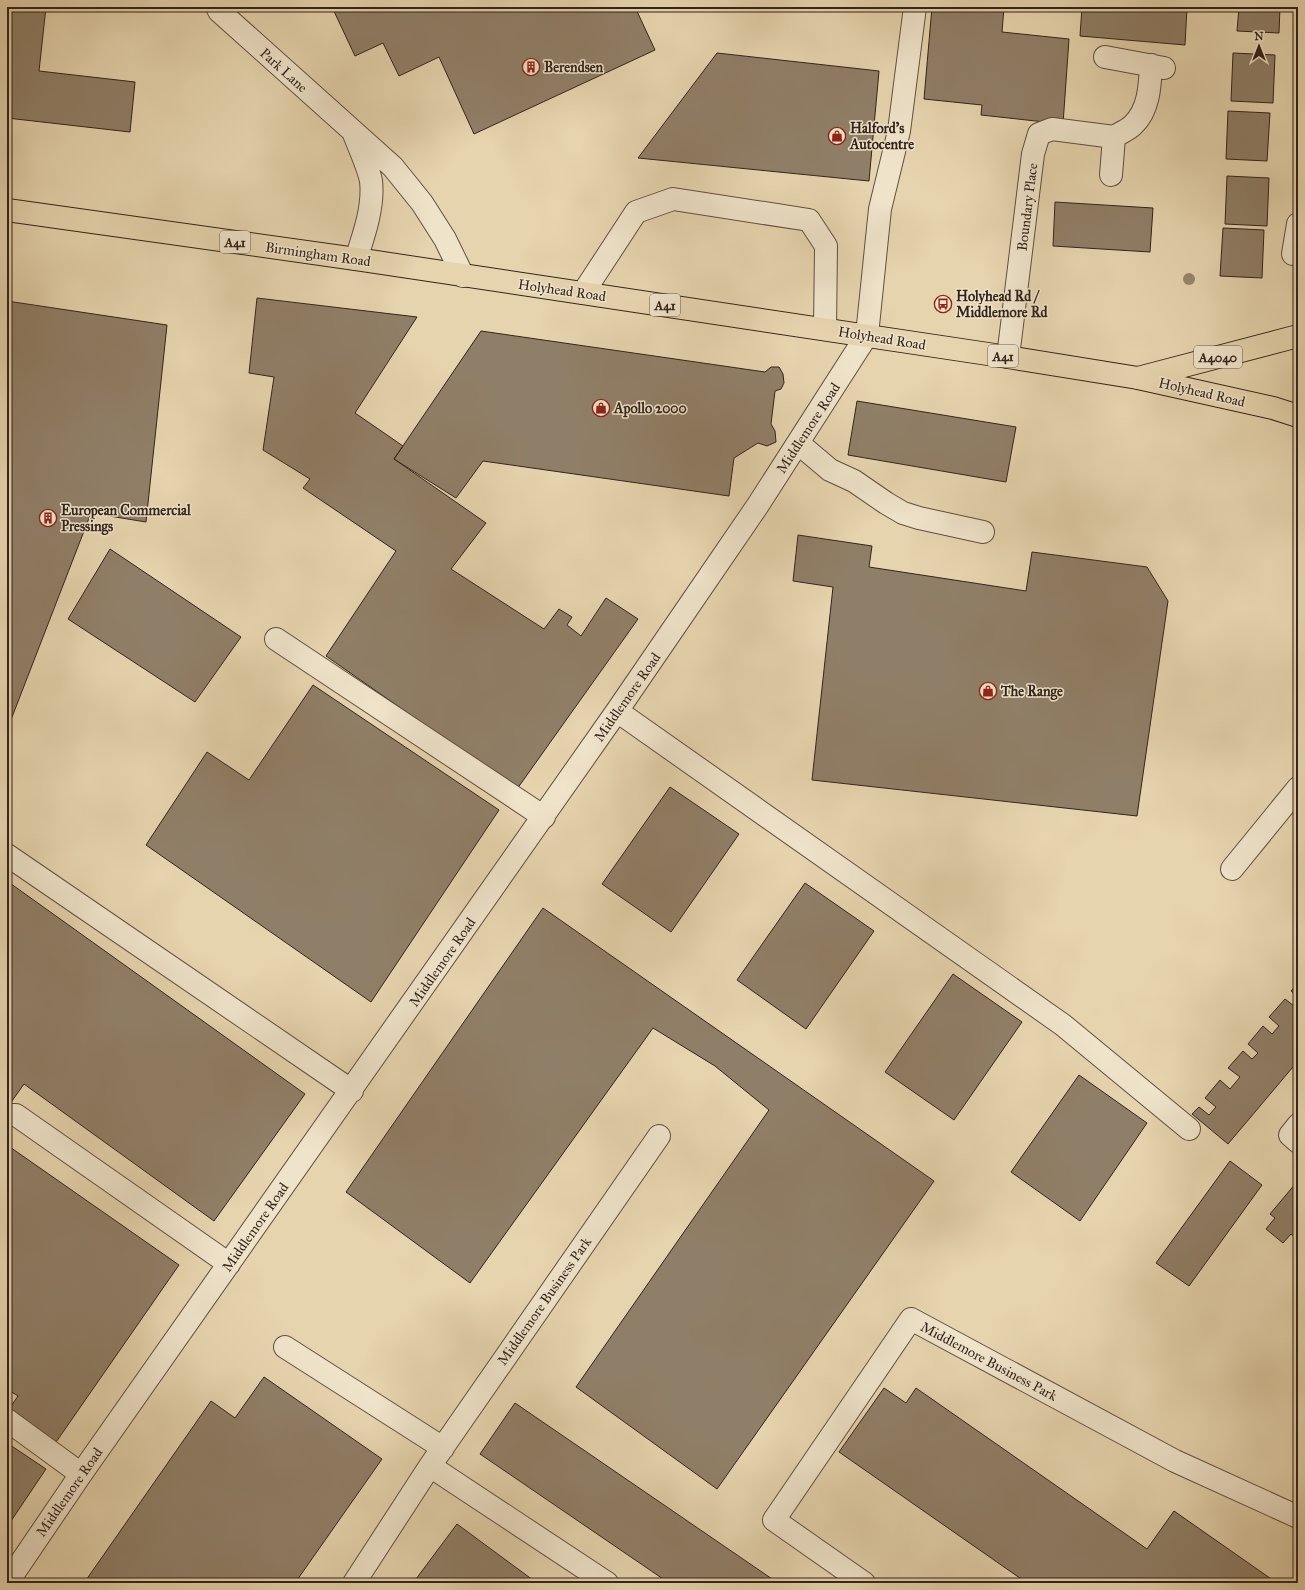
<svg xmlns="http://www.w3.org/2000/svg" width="1305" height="1590" font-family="'IM FELL Great Primer',serif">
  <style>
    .building { fill: #907f68; stroke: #33231c }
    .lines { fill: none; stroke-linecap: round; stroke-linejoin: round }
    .minor-casing { stroke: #604f40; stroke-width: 24 }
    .major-casing { stroke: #33231c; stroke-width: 24 }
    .highway-casing { stroke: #33231c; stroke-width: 24 }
    .minor { stroke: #efe3ca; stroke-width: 22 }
    .major { stroke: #e6d4ae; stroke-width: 22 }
    .highway { stroke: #e6d4ae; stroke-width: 22 }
    .tree { fill: #98876e }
    .labels { text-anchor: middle; stroke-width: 3; stroke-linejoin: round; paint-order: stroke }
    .shield { fill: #efe3ca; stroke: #6b5d50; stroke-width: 1 }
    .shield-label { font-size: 13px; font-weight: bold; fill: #33231c }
    .poi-label { font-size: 14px; font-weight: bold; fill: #33231c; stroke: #efe3ca; text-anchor: start }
    .street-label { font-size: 14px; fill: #33231c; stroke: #efe3ca }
  </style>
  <rect width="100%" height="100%" fill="#e6d4ae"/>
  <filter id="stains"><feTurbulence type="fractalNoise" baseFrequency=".005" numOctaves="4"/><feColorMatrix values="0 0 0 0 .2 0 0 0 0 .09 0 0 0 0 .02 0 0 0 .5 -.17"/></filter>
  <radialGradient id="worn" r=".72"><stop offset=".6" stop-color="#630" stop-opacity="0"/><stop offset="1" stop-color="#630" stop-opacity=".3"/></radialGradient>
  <path class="building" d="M7,7H46L39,71L135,82L130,132L7,118Z
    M332,7H635L655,50L474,134L439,57L399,76L383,43L355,56Z
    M932,7H1004L1002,32L1069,39L1063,124L981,115L982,105L924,99Z
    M1082,7H1187L1185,45L1080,36Z
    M1239,7H1280L1279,33L1237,31Z
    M717,53L879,71L869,181L638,158Z
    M1233,53L1275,55L1273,103L1231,101Z
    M1228,111L1270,113L1267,161L1226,159Z
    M1227,176L1269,178L1267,226L1225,224Z
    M1055,202L1153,208L1150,252L1053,246Z
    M1223,228L1264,230L1262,278L1220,276Z
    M257,298L417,317L355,413L403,446L394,459L486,523L451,569L544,629L559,609L572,617L567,625L581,636L606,598L638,619L517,789L326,656L396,551L303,488L310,479L263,450L274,377L249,373Z
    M7,301L167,325L146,522L91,513L7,730Z
    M481,331L765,372L771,367H779L783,374L784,383L781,389L775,391L771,424L775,431L776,442L767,446L758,443L734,458L729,496L483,461L456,498L394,459Z
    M857,401L1016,427L1006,482L848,455Z
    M798,535L872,546L869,567L1026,591L1032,552L1147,567L1168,601L1137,816L812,780L833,587L793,581Z
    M110,549L241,637L195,702L68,619Z
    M313,685L499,810L371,1002L146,845L207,752L249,780Z
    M670,787L739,834L671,932L602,884Z
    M7,881L305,1094L214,1221L24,1084L7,1108Z
    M805,883L874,931L806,1029L737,980Z
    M543,908L934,1181L717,1489L576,1387L769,1110L715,1066L653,1028L470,1283L346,1192Z
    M953,974L1022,1022L954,1120L885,1072Z
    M1298,983V997L1291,991Z
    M1285,999L1294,1006L1298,1001V1061L1228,1144L1192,1114L1199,1107L1209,1115L1216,1107L1205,1098L1220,1080L1230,1089L1240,1077L1228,1068L1243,1051L1252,1059L1258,1053L1248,1044L1263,1026L1272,1034L1279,1026L1269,1017Z
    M1079,1075L1147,1123L1080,1221L1011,1172Z
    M7,1145L179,1265L54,1445L7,1412L18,1396L7,1389Z
    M1230,1161L1262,1185L1189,1286L1156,1263Z
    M1296,1183L1298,1184V1240L1291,1234L1283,1243L1266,1229L1275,1218L1270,1214Z
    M264,1377L382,1459L295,1583H84L211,1401L235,1418Z
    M884,1388L906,1403L916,1388L1147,1549L1174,1511L1277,1583H1027L839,1452Z
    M515,1403L778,1583H669L480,1454Z
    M7,1443L46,1469L7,1527Z
    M457,1524L537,1583H413Z"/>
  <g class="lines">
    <defs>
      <path id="minor" d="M217,7L219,11L393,167L422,203L445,239L463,276
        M1105,57L1164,68
        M354,134C359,147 369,169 371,181C374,206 364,235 356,259
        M1111,175L1114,137C1120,133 1128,130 1133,125C1149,110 1150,86 1151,65
        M1293,254L1298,224
        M583,293L636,212L673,199L809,220L826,246L825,329
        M1008,357L1033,154L1039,134L1052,129L1114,137
        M798,443L830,470L854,481L886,503L903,513L919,518L983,532
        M276,639L544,817
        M617,711L1063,1025L1189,1129
        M7,855L352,1091
        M1232,869L1298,788
        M7,1115H16L229,1264
        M1298,1125L1290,1135L1298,1142
        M285,1347L443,1448
        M7,1420L81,1474
        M430,1466L607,1583
        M7,1583L81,1474L617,711L758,505L867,335L880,209L899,131L915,7
        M354,1583L430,1466L659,1136
        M864,1583L774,1520L911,1319L1175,1461L1298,1517"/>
      <path id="major" d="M1138,378L1298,336"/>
      <path id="highway" d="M7,210L356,259L1008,357L1138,378L1273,408L1298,416"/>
    </defs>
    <use href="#minor" class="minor-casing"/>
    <use href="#major" class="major-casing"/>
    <use href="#highway" class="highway-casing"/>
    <use href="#minor" class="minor"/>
    <use href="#major" class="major"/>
    <use href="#highway" class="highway"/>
  </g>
  <circle class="tree" cx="1189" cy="279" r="6"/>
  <defs>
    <symbol id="building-ring" viewBox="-11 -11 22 22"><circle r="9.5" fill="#efe3ca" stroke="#8f2418" stroke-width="1.5"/><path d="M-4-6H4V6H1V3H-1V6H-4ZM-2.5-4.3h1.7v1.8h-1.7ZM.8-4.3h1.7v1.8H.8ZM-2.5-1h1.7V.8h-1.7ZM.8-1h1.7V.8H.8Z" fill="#8f2418"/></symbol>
    <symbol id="shop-ring" viewBox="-11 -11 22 22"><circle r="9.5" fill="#efe3ca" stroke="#8f2418" stroke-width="1.5"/><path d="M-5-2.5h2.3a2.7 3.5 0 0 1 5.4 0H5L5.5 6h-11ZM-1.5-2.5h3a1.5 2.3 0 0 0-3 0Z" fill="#8f2418"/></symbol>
    <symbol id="bus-ring" viewBox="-11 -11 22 22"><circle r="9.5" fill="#efe3ca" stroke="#8f2418" stroke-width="1.5"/><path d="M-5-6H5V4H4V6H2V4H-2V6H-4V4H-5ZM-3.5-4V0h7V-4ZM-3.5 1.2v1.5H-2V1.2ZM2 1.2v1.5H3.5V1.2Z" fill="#8f2418"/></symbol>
  </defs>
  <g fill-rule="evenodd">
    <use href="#building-ring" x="521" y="57" width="20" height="20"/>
    <use href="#shop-ring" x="827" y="126" width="20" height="20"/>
    <use href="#bus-ring" x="933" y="294" width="20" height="20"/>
    <use href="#shop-ring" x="591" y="398" width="20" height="20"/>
    <use href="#building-ring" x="38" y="508" width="20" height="20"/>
    <use href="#shop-ring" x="978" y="681" width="20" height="20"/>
  </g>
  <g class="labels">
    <g class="shield">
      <rect x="220" y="231" width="30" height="22" rx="3"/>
      <rect x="650" y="294" width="30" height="22" rx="3"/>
      <rect x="988" y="345" width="30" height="22" rx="3"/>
      <rect x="1194" y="346" width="48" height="22" rx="3"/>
    </g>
    <g class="shield-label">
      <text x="235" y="247">A41</text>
      <text x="665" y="310">A41</text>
      <text x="1003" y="361">A41</text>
      <text x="1218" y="362">A4040</text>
    </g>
    <g class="poi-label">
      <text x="544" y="72">Berendsen</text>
      <text x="850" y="133">Halford's<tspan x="850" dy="16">Autocentre</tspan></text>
      <text x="956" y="301">Holyhead Rd /<tspan x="956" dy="16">Middlemore Rd</tspan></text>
      <text x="614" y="413">Apollo 2000</text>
      <text x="61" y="515">European Commercial<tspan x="61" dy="16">Pressings</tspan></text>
      <text x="1001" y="696">The Range</text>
    </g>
    <g class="street-label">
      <text transform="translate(284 70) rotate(42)" y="5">Park Lane</text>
      <text transform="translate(1027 207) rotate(-83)" y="5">Boundary Place</text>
      <text transform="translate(318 254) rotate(8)" y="5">Birmingham Road</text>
      <text transform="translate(562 290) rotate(8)" y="5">Holyhead Road</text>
      <text transform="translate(882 338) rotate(9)" y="5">Holyhead Road</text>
      <text transform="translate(1202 392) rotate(13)" y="5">Holyhead Road</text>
      <text transform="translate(808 428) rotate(-57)" y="5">Middlemore Road</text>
      <text transform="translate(627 697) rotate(-55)" y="5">Middlemore Road</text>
      <text transform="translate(442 962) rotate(-55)" y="5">Middlemore Road</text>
      <text transform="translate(255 1227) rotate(-55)" y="5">Middlemore Road</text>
      <text transform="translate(544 1301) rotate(-55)" y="5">Middlemore Business Park</text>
      <text transform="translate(989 1361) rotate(28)" y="5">Middlemore Business Park</text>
      <text transform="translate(69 1492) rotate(-55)" y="5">Middlemore Road</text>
    </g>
  </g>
  <rect width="1305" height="1590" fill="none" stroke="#e6d4ae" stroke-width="24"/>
  <rect x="8" y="8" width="1289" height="1574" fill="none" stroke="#33231c" stroke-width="2"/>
  <rect x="12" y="12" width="1281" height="1566" fill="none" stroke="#33231c"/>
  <g transform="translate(1259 46)" stroke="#efe3ca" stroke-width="3" paint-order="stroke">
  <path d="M0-3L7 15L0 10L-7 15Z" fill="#33231c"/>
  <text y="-6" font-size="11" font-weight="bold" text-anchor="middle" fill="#33231c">N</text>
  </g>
  <rect width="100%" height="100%" filter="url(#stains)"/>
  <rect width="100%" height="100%" fill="url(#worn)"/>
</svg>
